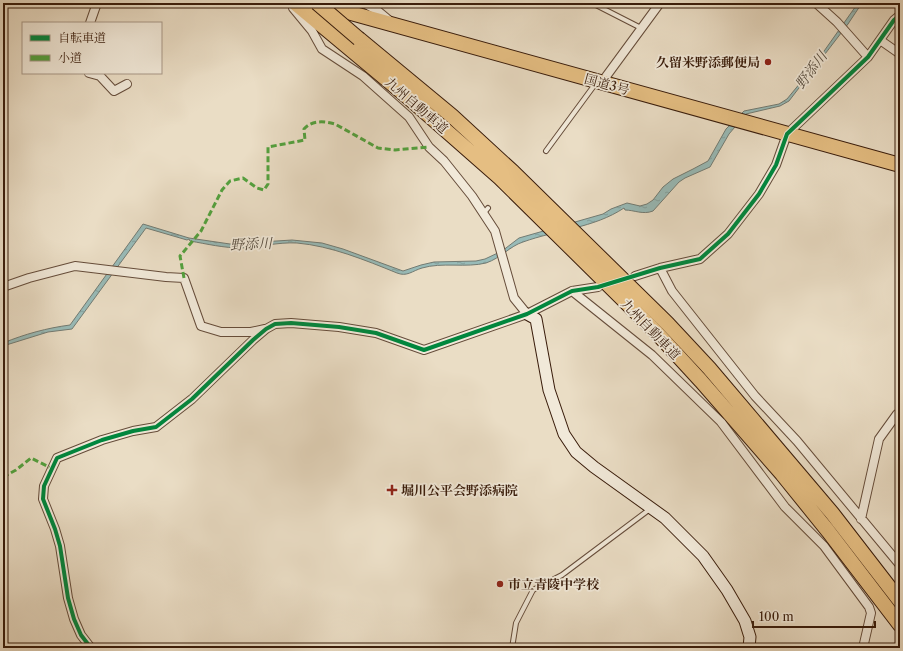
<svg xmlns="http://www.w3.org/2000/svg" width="903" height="651" font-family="'Libre Caslon Text','Noto Serif JP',serif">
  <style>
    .water { fill: url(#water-ripples); stroke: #727b73 }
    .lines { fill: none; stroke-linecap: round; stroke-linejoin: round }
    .lane-casing { stroke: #654c3a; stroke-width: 6 }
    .street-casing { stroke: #654c3a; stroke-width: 10 }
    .secondary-casing { stroke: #391c0b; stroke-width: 13 }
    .highway-casing { stroke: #391c0b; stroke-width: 16 }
    .lane { stroke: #f1e9d9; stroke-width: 4 }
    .street { stroke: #f1e9d9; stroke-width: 8 }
    .secondary { stroke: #f1e9d9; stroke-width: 11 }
    .highway { stroke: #e5be82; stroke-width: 14 }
    .highway-bridge-casing { stroke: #391c0b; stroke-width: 16; stroke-linecap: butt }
    .highway-bridge { stroke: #e5be82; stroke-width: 14 }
    .quiet { stroke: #53a13e; stroke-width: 3; stroke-dasharray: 6 3; stroke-linecap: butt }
    .cycleway-casing { stroke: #f1e9d9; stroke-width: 6 }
    .cycleway { stroke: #00873e; stroke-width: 4 }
    .poi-dot { fill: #8f2418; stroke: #f1e9d9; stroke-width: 1.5 }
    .labels { text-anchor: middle; stroke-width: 3.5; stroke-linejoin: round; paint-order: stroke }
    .poi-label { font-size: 13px; font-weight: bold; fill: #391c0b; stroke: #f1e9d9; text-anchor: start }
    .street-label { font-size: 13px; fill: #391c0b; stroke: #f1e9d9 }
    .water-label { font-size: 14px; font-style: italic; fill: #564c3f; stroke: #f1e9d9 }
  </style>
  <defs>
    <pattern id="water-ripples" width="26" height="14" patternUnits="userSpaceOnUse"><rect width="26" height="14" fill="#98bbb8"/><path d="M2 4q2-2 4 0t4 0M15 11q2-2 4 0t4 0" fill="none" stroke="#84a09d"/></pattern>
  </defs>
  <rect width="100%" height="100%" fill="#eaddc5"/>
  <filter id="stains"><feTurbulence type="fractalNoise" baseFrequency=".005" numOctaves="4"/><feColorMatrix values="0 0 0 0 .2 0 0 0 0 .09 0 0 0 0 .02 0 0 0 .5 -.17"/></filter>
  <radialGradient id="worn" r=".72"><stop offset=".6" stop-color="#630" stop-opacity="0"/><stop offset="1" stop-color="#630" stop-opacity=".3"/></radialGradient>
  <path class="water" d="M858,3H862L848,24L789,101L780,106L746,114L729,134L710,167L685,178L679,182L653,211C643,215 634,210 625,210L624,208C594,228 556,230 523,242C510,246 501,258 486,263C466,268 442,262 422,268C412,271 407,277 397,273C365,260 331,246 297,243C278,242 260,247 241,248C224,248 207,244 190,241L189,239L187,240L146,228L72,329L48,332L3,346V343C25,334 47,328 70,325L143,224L189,238L230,244L292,240L322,243L343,249L403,271L421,265L434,262L476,261L485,259L502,251L519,238L603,214L611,209L627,203L640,206L647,204L653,200L663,187L673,179L693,169L708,161L726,129L744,111L779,104L787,99L810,71Z"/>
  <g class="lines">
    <defs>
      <path id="lane" d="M592,3L641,28
        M546,151L596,83
        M483,214L488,208
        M512,648L516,623L533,590L562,575L650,509"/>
      <path id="street" d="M364,3L378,11L390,21
        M816,3L837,22L868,57
        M293,8L312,31L322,49L363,76L409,117L429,147L444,161L472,196L495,231L514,298L527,314
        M90,23L97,3
        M880,40L900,54
        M89,73L100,76L114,91L127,84
        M602,82L660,3
        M660,268L672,291L755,396L797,441L900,565
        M635,276L660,268L700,259L728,234L759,194L776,165L787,134L868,57L894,20L900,15
        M3,287L29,278L75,266L166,277L184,278L201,326L221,332H251L265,329
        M572,291L652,355L721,422L785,507L824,546L869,607L871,613L863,648
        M861,519L879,439L897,414
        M91,648L81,635L74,619L68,598L60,546L55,529L43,499L44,486L57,458L102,440L133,431L156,427L192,399L253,340L266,329L275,324L291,323L339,327L376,333L424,350L527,314L572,291L598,287"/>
      <path id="secondary" d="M527,314L536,319L549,390L564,434L576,452L594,467L665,518L703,556L727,590L745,621L750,637L749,648"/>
      <path id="highway" d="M295,3L409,98L500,178L656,332L701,381L782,474L828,531L900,625
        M315,3L900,165
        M359,39L452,116L513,172L667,323L709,368L832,513L900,601"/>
    </defs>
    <use href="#lane" class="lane-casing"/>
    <use href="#street" class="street-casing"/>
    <use href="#secondary" class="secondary-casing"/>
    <use href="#highway" class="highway-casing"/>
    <use href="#lane" class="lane"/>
    <use href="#street" class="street"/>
    <use href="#secondary" class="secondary"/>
    <use href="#highway" class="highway"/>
    <defs>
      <path id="highway-bridge" d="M317,3L359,39"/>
    </defs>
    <use href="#highway-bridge" class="highway-bridge-casing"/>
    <use href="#highway-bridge" class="highway-bridge"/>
    <path class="quiet" d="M184,278L180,256L201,231L222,190L230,181L243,178L257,188L264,190L268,184V147L305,140L304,129C312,120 324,121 335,124L378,148L395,150L429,147
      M3,477L16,470L31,458L51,468"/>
    <defs>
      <path id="cycleway" d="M91,648L81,635L74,619L68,598L60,546L55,529L43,499L44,486L57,458L102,440L133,431L156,427L192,399L253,340L266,329L275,324L291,323L339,327L376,333L424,350L527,314L572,291L598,287L660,268L700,259L728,234L759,194L776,165L787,134L868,57L894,20L900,15"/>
    </defs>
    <use href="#cycleway" class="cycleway-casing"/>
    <use href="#cycleway" class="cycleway"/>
  </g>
  <g class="poi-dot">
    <circle cx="768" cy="62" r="4"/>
    <path d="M390 484h4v4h4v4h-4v4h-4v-4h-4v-4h4z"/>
    <circle cx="500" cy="584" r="4"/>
  </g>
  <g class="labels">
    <g class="poi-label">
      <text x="760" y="67" text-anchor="end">久留米野添郵便局</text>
      <text x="401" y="495">堀川公平会野添病院</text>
      <text x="508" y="589">市立青陵中学校</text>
    </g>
    <g class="street-label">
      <text transform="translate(607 84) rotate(15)" y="5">国道3号</text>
      <text transform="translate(417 105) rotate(41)" y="5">九州自動車道</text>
      <text transform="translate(651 329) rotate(46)" y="5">九州自動車道</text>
    </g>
    <g class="water-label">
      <text transform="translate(811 70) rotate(-53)" y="5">野添川</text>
      <text transform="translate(251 244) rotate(-3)" y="5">野添川</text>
    </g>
  </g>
  <rect width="903" height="651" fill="none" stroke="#eaddc5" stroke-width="16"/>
  <rect x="4" y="4" width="895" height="643" fill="none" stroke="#391c0b" stroke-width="2"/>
  <rect x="8" y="8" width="887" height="635" fill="none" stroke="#391c0b"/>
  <rect x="22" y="22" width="140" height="52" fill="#f1e9d9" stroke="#a79787"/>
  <rect x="30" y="35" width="20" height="6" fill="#00873e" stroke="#a79787"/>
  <text x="58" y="42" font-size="12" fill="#391c0b">自転車道</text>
  <rect x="30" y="55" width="20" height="6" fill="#53a13e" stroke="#a79787"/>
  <text x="58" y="62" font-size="12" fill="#391c0b">小道</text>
  <path d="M753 621v6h122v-6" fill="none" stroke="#391c0b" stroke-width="2"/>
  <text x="759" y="621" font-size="12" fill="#391c0b" stroke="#f1e9d9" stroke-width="3" paint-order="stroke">100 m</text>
  <rect width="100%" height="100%" filter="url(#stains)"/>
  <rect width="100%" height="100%" fill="url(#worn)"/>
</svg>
